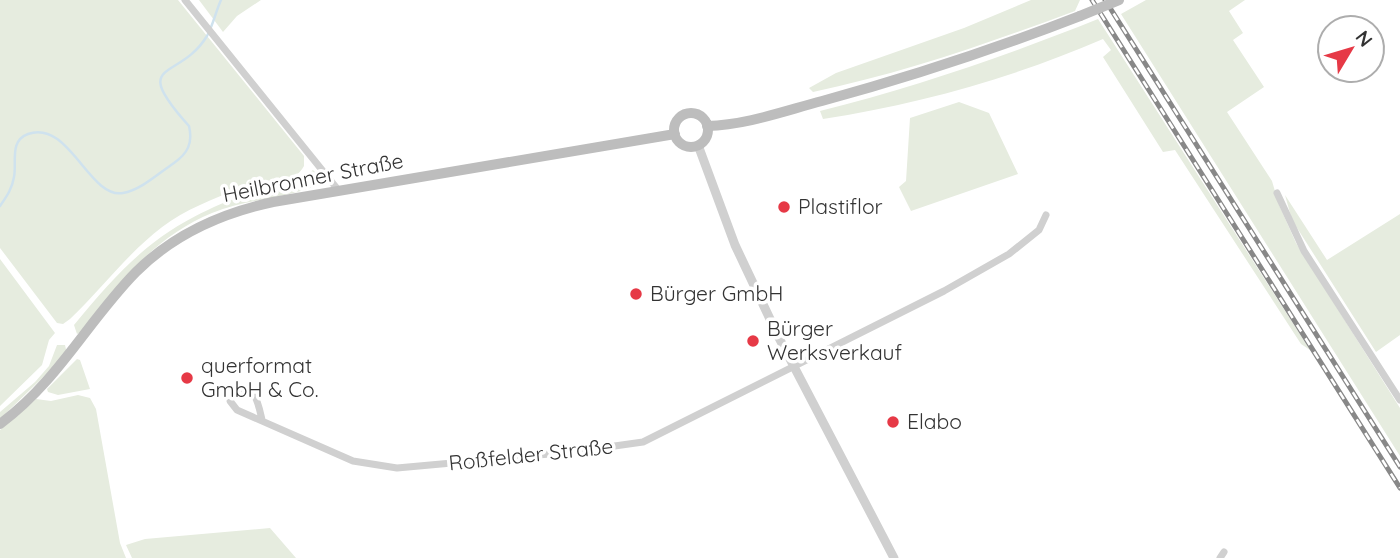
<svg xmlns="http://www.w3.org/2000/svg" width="1400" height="558" font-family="Quicksand,sans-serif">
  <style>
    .green { fill: #e6ecdf }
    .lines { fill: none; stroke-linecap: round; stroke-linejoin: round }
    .stream { stroke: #cfe2ee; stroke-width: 2.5 }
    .minor { stroke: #d0d0d0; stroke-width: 7 }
    .tertiary { stroke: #d0d0d0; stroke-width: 9 }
    .secondary { stroke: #bdbdbd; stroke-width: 10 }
    .rail-casing { stroke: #888; stroke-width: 5 }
    .rail { stroke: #fff; stroke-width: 2.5; stroke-dasharray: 8; stroke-linecap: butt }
    .secondary-bridge { stroke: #bdbdbd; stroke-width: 10 }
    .poi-dot { fill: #e63946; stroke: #fff; stroke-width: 2.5 }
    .labels { text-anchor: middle; stroke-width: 7; stroke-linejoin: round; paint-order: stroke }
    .street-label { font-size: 21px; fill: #333; stroke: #fff }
    .poi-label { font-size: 21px; fill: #333; stroke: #fff; text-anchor: start }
  </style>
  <rect width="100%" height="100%" fill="#fff"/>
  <path class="green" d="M0,0H178L304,156V166C291,189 262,181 240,188C227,193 213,199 200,205C145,228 112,279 70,319L63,324L57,323L0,248Z
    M199,0H261L237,16L223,32Z
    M1031,0H1080L1075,11C989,43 904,73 813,92L809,88L836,73L964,28Z
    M1146,0H1245L1229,11L1243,33L1233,40L1264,87L1227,112L1272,181L1279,205L1296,243L1400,408V456L1121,14Z
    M1098,19L1310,350L1301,344L1175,150L1163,152L1103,57L1111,50L1103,39C1013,78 919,104 823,119L820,111C915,87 1006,56 1098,19Z
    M959,102L989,113L1018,174L911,211L899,187L906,181L910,118Z
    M313,170L319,176L310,188C278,199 244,200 212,213C156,236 117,283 83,331L77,334L74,325C123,266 155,231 228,201C250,193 275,193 296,183C303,180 307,174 313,170Z
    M1285,195L1327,260L1400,214V335L1376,352L1292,220Z
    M0,259L55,333L49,340L42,365L0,406Z
    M57,345H65L67,354L0,419V412L35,382L49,366Z
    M77,359L80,360L90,389L58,395L48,392L47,389Z
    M78,395L90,398L96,409L120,543L126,558H0V430L36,399L51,401Z
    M270,528L296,558H132L126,545L145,539Z"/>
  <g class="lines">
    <path class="stream" d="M0,206C7,196 12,189 14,177C17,162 9,141 28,134C69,119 89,199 123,193C141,190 159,173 174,163C188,153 193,143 189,126C128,58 179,82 207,36C213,25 216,11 221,0"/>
    <path class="minor" d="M185,0L339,191
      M1277,193L1304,251L1400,400
      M262,420C258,402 255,381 232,392L230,401L237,410L353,461L397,468L572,452L643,442L944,291L1009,254L1039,230L1046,215
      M1220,558L1224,552"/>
    <path class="tertiary" d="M698,145L735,245L778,336L894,558"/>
    <path class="secondary" d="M674 130a17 17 0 1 1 34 0a17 17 0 1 1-34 0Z
      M707,126C746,125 784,111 822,101C910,77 995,49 1080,16
      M0,424C59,380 87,322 136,272C174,234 222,213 273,202L675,134"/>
    <defs>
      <path id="rail" d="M1092,0L1400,488
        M1105,0L1400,467"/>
    </defs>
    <use href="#rail" class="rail-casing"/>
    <use href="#rail" class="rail"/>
    <path class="secondary-bridge" d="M1080,16L1119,0"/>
  </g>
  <g class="poi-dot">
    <circle cx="784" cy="207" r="7"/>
    <circle cx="636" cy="294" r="7"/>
    <circle cx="753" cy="341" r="7"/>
    <circle cx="187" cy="378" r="7"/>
    <circle cx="893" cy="422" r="7"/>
  </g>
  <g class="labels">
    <g class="street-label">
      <text transform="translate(313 178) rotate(-11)" y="7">Heilbronner Straße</text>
      <text transform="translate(531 455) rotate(-6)" y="7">Roßfelder Straße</text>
    </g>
    <g class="poi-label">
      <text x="798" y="214">Plastiflor</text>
      <text x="650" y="301">Bürger GmbH</text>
      <text x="767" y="336">Bürger<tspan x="767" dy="24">Werksverkauf</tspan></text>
      <text x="201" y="373">querformat<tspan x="201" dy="24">GmbH &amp; Co.</tspan></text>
      <text x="907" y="429">Elabo</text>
    </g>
  </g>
  <g transform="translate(1351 49) rotate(52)"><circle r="33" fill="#ffffff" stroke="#adadad" stroke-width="2"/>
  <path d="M0-5L12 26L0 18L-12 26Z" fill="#e63946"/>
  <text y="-10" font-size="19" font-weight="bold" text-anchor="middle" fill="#333333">N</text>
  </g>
</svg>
